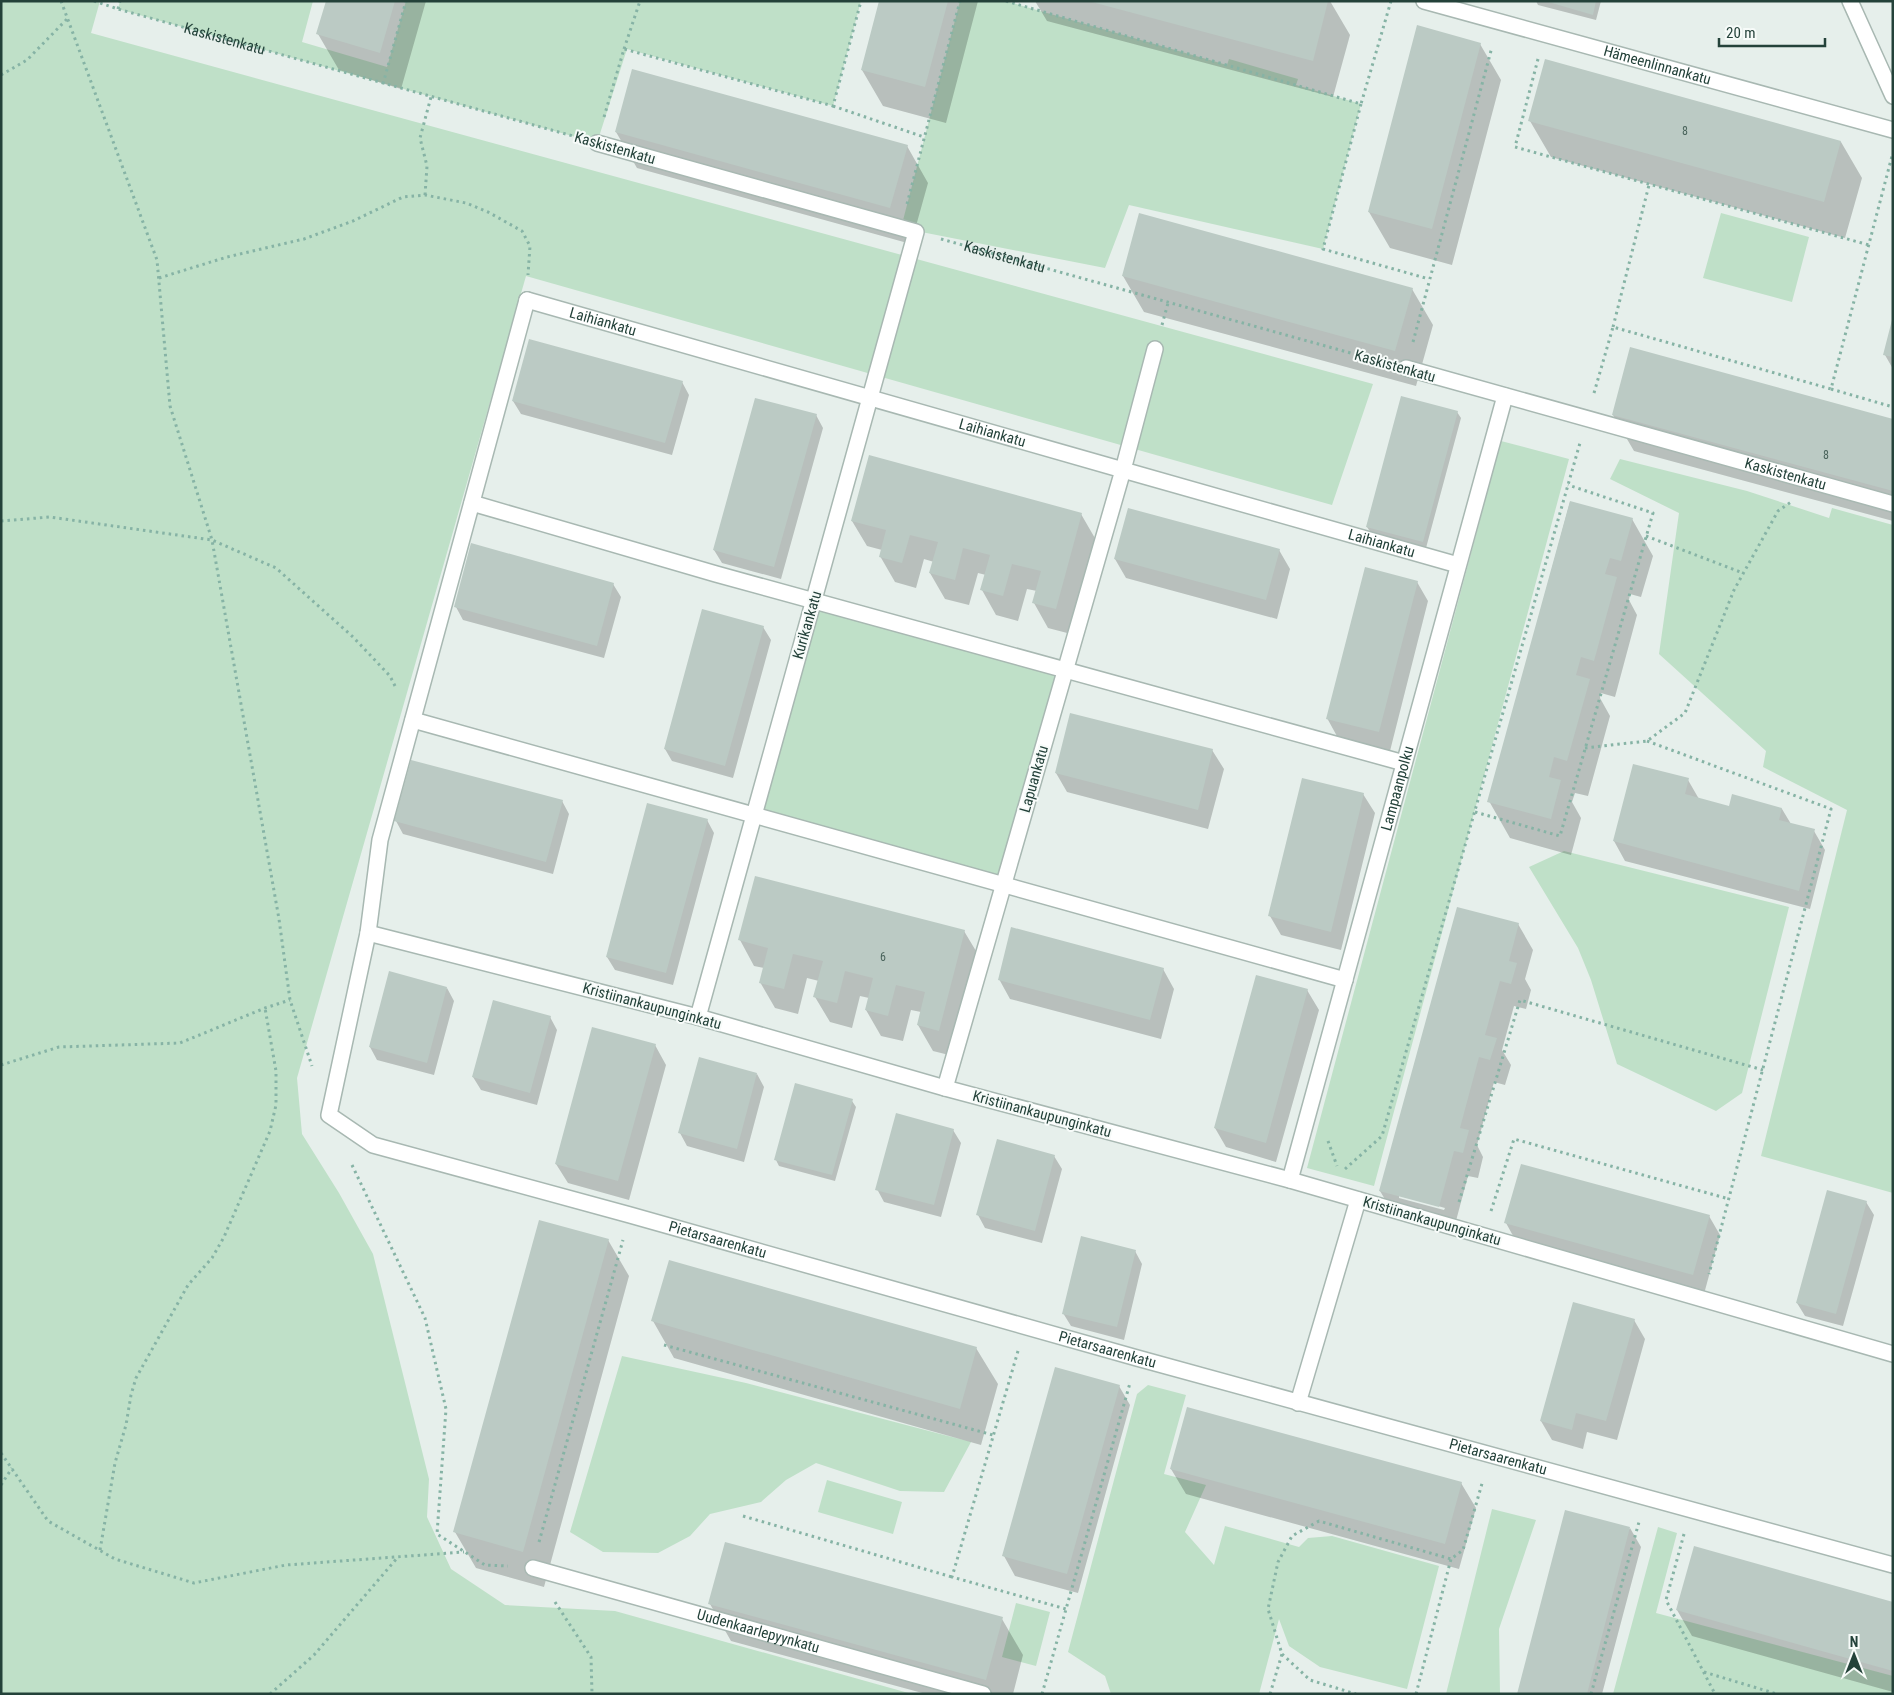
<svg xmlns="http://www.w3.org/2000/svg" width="1894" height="1695" font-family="'Roboto Condensed',sans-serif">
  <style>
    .green { fill: #bfe0c8 }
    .shadow { fill: #0003; fill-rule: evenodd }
    .building { fill: #bbcac4 }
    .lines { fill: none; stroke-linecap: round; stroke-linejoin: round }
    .lane-casing { stroke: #a8b8b2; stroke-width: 18 }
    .street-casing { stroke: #a8b8b2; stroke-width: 18 }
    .path { stroke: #86b3a5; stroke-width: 3; stroke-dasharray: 2.5 4; stroke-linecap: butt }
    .lane { stroke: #fff; stroke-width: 15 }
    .street { stroke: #fff; stroke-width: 15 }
    .labels { text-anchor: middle; stroke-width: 4; stroke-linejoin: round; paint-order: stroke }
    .number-label { font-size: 12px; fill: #4a645c }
    .street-label { font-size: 15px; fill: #24423a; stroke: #f7fbf9 }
  </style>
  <rect width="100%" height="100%" fill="#e6efeb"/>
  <path class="green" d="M1,1H100L91,33L1373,384L1332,505L526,276L297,1078L302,1134L339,1193L373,1254L429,1479L427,1517L451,1569L505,1605L615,1611L912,1694H1Z
    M120,1H313L302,42L387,67L406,1H861L833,106L627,49L597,143L118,9Z
    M960,1H1006L1227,65L1229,59L1298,79L1296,85L1361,104L1323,249L1129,205L1105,268L901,228Z
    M1721,213L1809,237L1792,302L1703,278Z
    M1501,441L1569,459L1374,1186L1307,1168Z
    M1620,459L1747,491L1829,518L1832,508L1893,525V1193L1761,1156L1847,810L1763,767L1766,751L1659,654L1679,513L1610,479Z
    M814,601L1065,670L1003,885L754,815Z
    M1564,851L1789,907L1742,1093L1716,1111L1617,1064L1591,980L1578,948L1529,867Z
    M622,1356L746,1383L971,1442L944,1492L900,1491L816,1463L786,1480L761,1502L710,1514L690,1536L658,1553L603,1552L570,1532Z
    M1148,1385L1186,1395L1164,1474L1206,1485L1185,1532L1214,1565L1225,1526L1299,1547L1308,1538L1332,1536L1439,1566L1407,1689L1320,1667L1289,1646L1279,1619L1259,1694H1111L1105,1676L1068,1652L1137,1394Z
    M827,1480L902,1502L893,1534L818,1512Z
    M1492,1509L1536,1520L1499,1629L1500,1694H1446Z
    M1658,1527L1677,1533L1656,1613L1893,1676V1694H1613Z
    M1016,1603L1050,1612L1036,1666L1002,1657Z"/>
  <path class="shadow" d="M327,1H426L401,89L339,70L318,34Z
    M880,1H978L946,123L883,106L862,70Z
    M1035,1H1330L1350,35L1333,97L1047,21Z
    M1536,1H1601L1596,20L1538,5Z
    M1480,44L1501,80L1452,265L1390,248L1369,212Z
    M1530,121L1841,142L1862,178L1845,238L1551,157Z
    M616,132L907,146L928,183L911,244L637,168Z
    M1123,276L1412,289L1433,325L1416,386L1144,312Z
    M1893,322V369L1885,355Z
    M682,382L689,395L672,455L521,414L513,401Z
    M1457,412L1461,418L1426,548L1371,533L1367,527Z
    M816,415L823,428L781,579L722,563L714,550Z
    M1613,415L1893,420V521L1634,451Z
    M1570,502L1632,519L1653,556L1641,597L1630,594L1629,600L1637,615L1615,697L1601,693L1600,698L1610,716L1588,796L1575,793L1572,802L1581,818L1571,855L1510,838L1489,801Z
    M1081,514L1096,540L1071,634L1048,628L1034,603L1037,591L1027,589L1018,621L996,615L982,590L986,575L978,573L969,605L945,599L930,573L934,562L924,559L916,588L895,582L880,556L882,550L867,546L852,521Z
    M1279,550L1290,569L1277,619L1126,578L1115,559Z
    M1417,582L1428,601L1390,751L1338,738L1327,718Z
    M613,584L621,597L604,658L463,620L456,607Z
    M763,627L771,640L733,778L672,761L665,749Z
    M1212,750L1224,769L1208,829L1067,792L1056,773Z
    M1688,780L1699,799L1730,807L1782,809L1791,824L1814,831L1825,850L1810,909L1625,861L1614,841Z
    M1363,794L1375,813L1341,950L1281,935L1270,916Z
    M562,801L569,814L553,874L403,834L396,821Z
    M707,820L714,833L673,985L615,970L607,957Z
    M1518,924L1533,950L1525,979L1531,990L1526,1009L1514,1006L1502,1050L1511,1065L1505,1085L1494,1082L1477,1145L1483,1157L1478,1178L1468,1176L1453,1232L1395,1216L1380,1191ZM1399,1195L1445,1208L1444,1210L1399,1198Z
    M964,931L979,956L953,1056L933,1051L918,1025L921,1012L911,1010L903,1041L881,1036L866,1010L869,998L860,996L852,1028L830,1022L815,997L819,981L807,978L798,1014L775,1008L760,982L764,968L754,966L740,940Z
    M1163,969L1174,989L1161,1039L1010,999L999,979Z
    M447,988L454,1001L434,1075L377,1060L370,1047Z
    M1307,990L1319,1010L1276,1162L1226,1147L1215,1128Z
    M550,1017L557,1030L537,1105L481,1090L473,1077Z
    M655,1045L666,1065L629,1200L568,1183L556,1164Z
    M757,1074L764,1087L744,1162L687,1146L680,1133Z
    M852,1101L856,1107L835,1181L779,1166L776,1160Z
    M953,1130L961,1143L941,1217L884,1202L877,1189Z
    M1054,1156L1062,1169L1042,1243L985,1228L978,1215Z
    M1866,1202L1874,1215L1843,1326L1805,1316L1797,1303Z
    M1709,1216L1720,1235L1704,1294L1517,1243L1506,1223Z
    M608,1240L629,1276L544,1587L476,1568L455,1532Z
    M1135,1251L1142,1264L1124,1340L1071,1326L1063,1313Z
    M1634,1320L1645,1339L1617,1440L1587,1432L1583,1449L1552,1440L1541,1421Z
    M653,1321L976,1348L998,1384L981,1445L674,1358Z
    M1119,1386L1130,1405L1078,1593L1015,1576L1004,1556Z
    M1171,1469L1461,1483L1476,1508L1459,1569L1186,1494Z
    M1630,1528L1641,1547L1602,1694H1518Z
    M1893,1603V1692L1692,1636L1677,1610Z
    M710,1604L1002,1619L1023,1655L1013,1694H926L731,1641Z"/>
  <path class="building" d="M326,1H395L380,53L316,34Z
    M879,1H948L925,87L861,70Z
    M1088,1H1328L1313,61Z
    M1545,1H1596L1593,15Z
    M1417,25L1481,43L1432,229L1368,212Z
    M1545,59L1841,141L1824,202L1528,121Z
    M632,69L908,145L890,208L615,132Z
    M1139,213L1413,288L1395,351L1122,276Z
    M1892,320H1893V357L1883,355Z
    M529,339L683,381L665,443L512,401Z
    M1630,347L1893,419V491L1612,415Z
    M1401,396L1458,411L1423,542L1366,527Z
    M755,398L817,414L774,567L713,550Z
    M869,455L1082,513L1056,609L1032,603L1041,571L1012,564L1003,596L980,590L990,555L963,548L955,580L929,573L938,542L910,535L902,563L879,557L886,530L851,521Z
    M1570,501L1633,518L1621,561L1610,558L1605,574L1617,577L1594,661L1581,657L1576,675L1590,679L1567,761L1554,757L1549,777L1561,780L1551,819L1487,802Z
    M1128,508L1280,549L1266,600L1114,559Z
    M471,543L614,583L597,646L454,607Z
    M1365,567L1418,581L1379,732L1326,719Z
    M702,609L764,626L725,766L664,749Z
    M1070,713L1213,749L1198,810L1055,773Z
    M411,760L563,800L546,862L394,821Z
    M1633,764L1689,778L1685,794L1729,806L1732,794L1782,808L1779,820L1815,829L1799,891L1613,841Z
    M1302,778L1364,793L1331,932L1268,916Z
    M647,803L708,819L666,973L606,957Z
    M755,876L965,930L939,1031L917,1025L925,992L896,985L888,1016L865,1010L873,978L845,971L837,1003L813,997L823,961L793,954L784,989L759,983L768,948L738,940Z
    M1457,907L1519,923L1509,961L1517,963L1511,984L1500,981L1485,1035L1497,1038L1490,1060L1479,1057L1460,1128L1469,1130L1463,1153L1454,1151L1439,1207L1379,1191Z
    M1011,927L1164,968L1150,1020L998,980Z
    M389,971L447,987L427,1063L369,1047Z
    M1256,975L1308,989L1266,1143L1214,1128Z
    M493,1000L551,1016L530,1093L472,1077Z
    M592,1027L656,1044L618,1181L555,1164Z
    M699,1057L757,1073L737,1149L678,1133Z
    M795,1083L853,1099L832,1175L774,1160Z
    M896,1113L954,1129L934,1205L875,1190Z
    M997,1139L1055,1155L1035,1231L976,1215Z
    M1521,1164L1710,1215L1693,1275L1504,1223Z
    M1827,1190L1867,1201L1836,1314L1796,1303Z
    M539,1220L609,1239L523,1552L453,1532Z
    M1081,1236L1136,1250L1117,1327L1062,1314Z
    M669,1260L977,1347L960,1409L651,1321Z
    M1573,1302L1635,1319L1606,1421L1576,1413L1572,1430L1540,1421Z
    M1055,1367L1120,1385L1067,1574L1002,1556Z
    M1187,1407L1462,1482L1445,1544L1170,1469Z
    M1565,1510L1630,1527L1587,1694H1517Z
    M725,1542L1003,1617L986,1680L708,1604Z
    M1694,1546L1893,1602V1671L1676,1610Z"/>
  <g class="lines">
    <defs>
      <g id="lane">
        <path id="s3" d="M1155,349L1123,470L1458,565"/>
        <path d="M472,503L716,574L1404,763"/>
        <path d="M413,720L1345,980"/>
        <path d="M368,933L380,840L527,300"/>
        <path d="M1298,1403L1358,1200"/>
      </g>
      <g id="street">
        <path id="s4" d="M1424,1L1893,130"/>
        <path d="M1850,1L1893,96"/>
        <path d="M597,143L916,232L698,1017"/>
        <path id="s5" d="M527,300L1123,470L945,1088"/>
        <path id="s6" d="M1406,368L1893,504"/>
        <path id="s7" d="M1290,1180L1505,396"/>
        <path id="s8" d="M1893,1354L1290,1180L945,1088L698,1017L368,933L329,1115L373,1145L630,1215L1137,1358L1893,1565"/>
        <path id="s9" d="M533,1568L983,1694"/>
      </g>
    </defs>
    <use href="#lane" class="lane-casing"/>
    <use href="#street" class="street-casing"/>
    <g class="path">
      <path d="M61,1L157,260L170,406L212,540L279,919L290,1000L312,1066"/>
      <path id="s1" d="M94,1L118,9L573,136"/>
      <path d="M1006,1L1361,104L1391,1"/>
      <path d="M118,9L120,1"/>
      <path d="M624,49L640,1"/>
      <path d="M1538,59L1515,147L1869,245"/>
      <path d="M1,75L27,60L68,18"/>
      <path d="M383,84L406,1"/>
      <path d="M1361,104L1323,249L1429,279"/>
      <path d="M833,106L924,137"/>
      <path d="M604,117L624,49L833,106L861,1"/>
      <path d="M425,195L427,166L420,138L431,97"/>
      <path d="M907,204L960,1"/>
      <path id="s2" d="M941,239L1383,362"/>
      <path d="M159,278L227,257L304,239L353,221L403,197L425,195L466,203L488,212L522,231L530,246L528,275"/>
      <path d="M1162,325L1168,303"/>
      <path d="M1613,327L1649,185"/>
      <path d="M1413,342L1492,47"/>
      <path d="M1831,389L1893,407"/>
      <path d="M1594,393L1613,327L1831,389L1892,156"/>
      <path d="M1,521L50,517L212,540L276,568L353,637L390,676L395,686"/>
      <path d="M1646,536L1743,573"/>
      <path d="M1647,741L1831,809L1709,1274"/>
      <path d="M1585,748L1647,741L1685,713L1734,590L1778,511L1791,502"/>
      <path d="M1475,812L1560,836L1653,513L1568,485"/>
      <path d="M1,1065L59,1047L180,1043L265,1008L290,1000"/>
      <path d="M1328,1141L1337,1166"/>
      <path d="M352,1165L425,1318L446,1409L437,1534L485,1565L508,1566"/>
      <path d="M1345,1169L1382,1136L1580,443"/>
      <path d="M1459,1202L1520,1000L1763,1070"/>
      <path d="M1491,1211L1514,1139L1729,1199"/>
      <path d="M664,1345L993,1435"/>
      <path d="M1018,1351L952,1577L1066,1609"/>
      <path d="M1,1453L48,1521L115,1559L194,1583L286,1565L464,1552"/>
      <path d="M1,1485L12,1468"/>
      <path d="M743,1516L952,1577"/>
      <path d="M1684,1534L1666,1600L1715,1694"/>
      <path d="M539,1542L623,1240"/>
      <path d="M100,1550L115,1463L126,1425L131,1395L136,1378L188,1285L212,1258L224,1237L270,1131L276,1105V1071L265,1008"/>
      <path d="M555,1602L591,1657L592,1694"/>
      <path d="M1282,1654L1310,1680L1356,1694"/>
      <path d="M1704,1672L1777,1694"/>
      <path d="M270,1694L314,1655L398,1557"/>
      <path d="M1042,1694L1130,1383"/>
      <path d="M1270,1694L1282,1654L1268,1609L1278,1562L1292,1536L1319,1521L1451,1559L1463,1550L1483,1480"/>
      <path d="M1416,1694L1451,1559"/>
      <path d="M1591,1694L1639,1522"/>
    </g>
    <use href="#lane" class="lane"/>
    <use href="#street" class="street"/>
  </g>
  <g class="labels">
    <g class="number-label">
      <text x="1685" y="135">8</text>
      <text x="1826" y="459">8</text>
      <text x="883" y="961">6</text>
    </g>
    <g class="street-label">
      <text dy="5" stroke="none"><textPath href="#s1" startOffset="136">Kaskistenkatu</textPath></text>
      <text dy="5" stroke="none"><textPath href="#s4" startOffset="242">Hämeenlinnankatu</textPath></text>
      <text transform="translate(615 148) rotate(16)" y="5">Kaskistenkatu</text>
      <text dy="5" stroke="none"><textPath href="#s2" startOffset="66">Kaskistenkatu</textPath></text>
      <text dy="5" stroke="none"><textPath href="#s5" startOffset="79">Laihiankatu</textPath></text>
      <text transform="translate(1395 366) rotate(16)" y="5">Kaskistenkatu</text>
      <text dy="5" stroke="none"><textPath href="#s5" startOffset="484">Laihiankatu</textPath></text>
      <text dy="5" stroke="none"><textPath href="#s6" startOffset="394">Kaskistenkatu</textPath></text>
      <text dy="5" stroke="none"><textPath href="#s3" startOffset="394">Laihiankatu</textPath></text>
      <text transform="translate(807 625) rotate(-74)" y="5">Kurikankatu</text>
      <text transform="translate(1034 779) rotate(-74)" y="5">Lapuankatu</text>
      <text dy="5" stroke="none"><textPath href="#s7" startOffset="406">Lampaanpolku</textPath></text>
      <text transform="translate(652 1006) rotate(15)" y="5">Kristiinankaupunginkatu</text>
      <text transform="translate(1042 1114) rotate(15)" y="5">Kristiinankaupunginkatu</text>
      <text transform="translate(1432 1221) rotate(16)" y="5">Kristiinankaupunginkatu</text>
      <text dy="5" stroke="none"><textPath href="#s8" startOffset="2179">Pietarsaarenkatu</textPath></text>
      <text dy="5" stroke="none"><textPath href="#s8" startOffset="2584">Pietarsaarenkatu</textPath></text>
      <text dy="5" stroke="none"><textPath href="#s8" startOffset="2989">Pietarsaarenkatu</textPath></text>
      <text dy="5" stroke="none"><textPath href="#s9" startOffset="234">Uudenkaarlepyynkatu</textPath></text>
    </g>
  </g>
  <rect width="1894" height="1695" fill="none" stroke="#24423a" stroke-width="5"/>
  <g transform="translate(1854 1655)" stroke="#f7fbf9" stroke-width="4" paint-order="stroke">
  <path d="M0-4L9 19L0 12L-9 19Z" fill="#24423a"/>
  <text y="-8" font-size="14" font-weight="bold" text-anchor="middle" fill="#24423a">N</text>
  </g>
  <path d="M1719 38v8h106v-8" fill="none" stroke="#24423a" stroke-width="2.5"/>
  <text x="1726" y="38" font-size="15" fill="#24423a" stroke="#f7fbf9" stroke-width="4" paint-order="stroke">20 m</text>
</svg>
